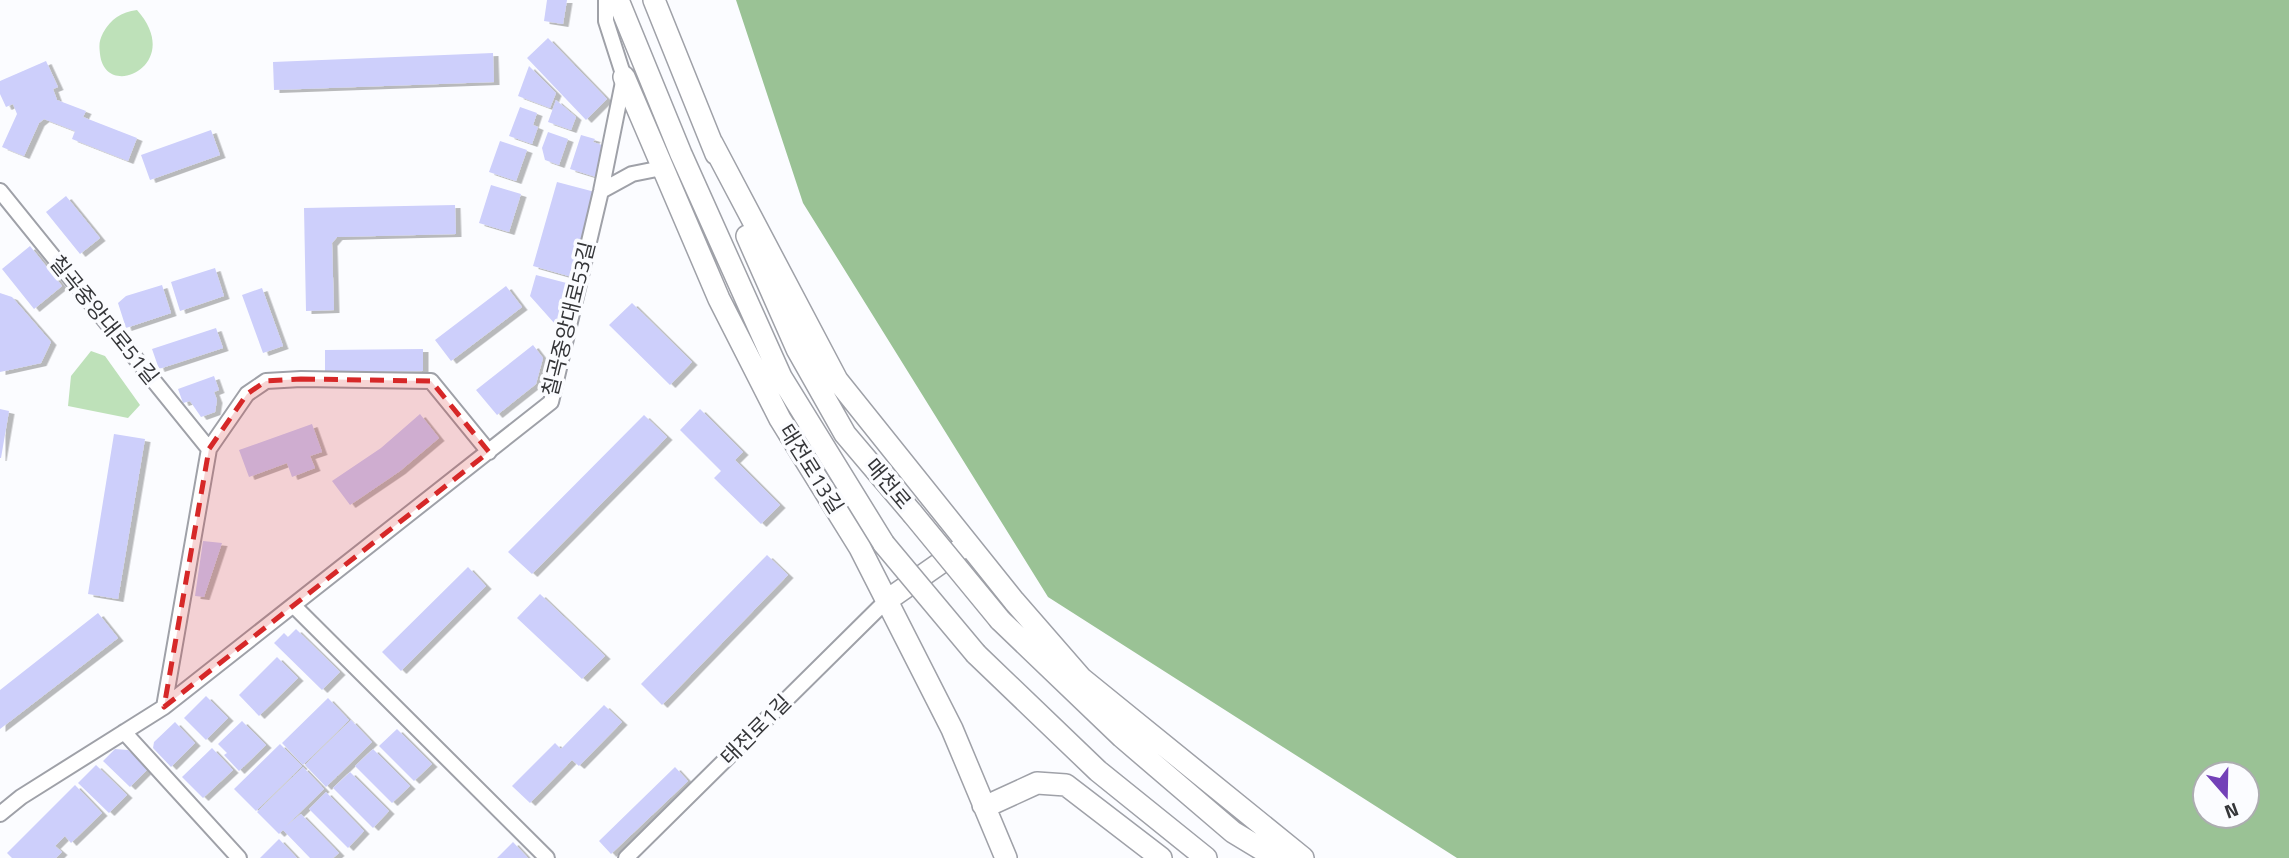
<svg xmlns="http://www.w3.org/2000/svg" width="2289" height="858" font-family="'Titillium Web','Noto Sans KR',sans-serif">
  <style>
    .green { fill: #bee1b9 }
    .forest { fill: #9ac295; fill-rule: evenodd }
    .building { fill: #cdcffb; filter: url(#shadow) }
    .lines { fill: none; stroke-linecap: round; stroke-linejoin: round }
    .minor-casing { stroke: #9fa1a8; stroke-width: 18 }
    .secondary-casing { stroke: #9fa1a8; stroke-width: 24 }
    .minor { stroke: #fff; stroke-width: 14 }
    .secondary { stroke: #fff; stroke-width: 21 }
    .secondary-bridge-casing { stroke: #9fa1a8; stroke-width: 24; stroke-linecap: butt }
    .secondary-bridge { stroke: #fff; stroke-width: 21 }
    .marked { fill: #d62828; fill-opacity: 0.2; stroke: #d62828; stroke-width: 5; stroke-dasharray: 14 9; stroke-linejoin: round }
    .labels { text-anchor: middle; stroke-width: 7; stroke-linejoin: round; paint-order: stroke }
    .street-label { font-size: 21px; fill: #353639; stroke: #fbfcff }
  </style>
  <defs>
    <filter id="shadow"><feDropShadow dx="5.5" dy="3" stdDeviation="0" flood-color="#0004"/></filter>
  </defs>
  <rect width="100%" height="100%" fill="#fbfcff"/>
  <path class="green" d="M137,10C186,65 105,102 100,54C99,45 99,41 103,33C111,19 121,12 137,10Z
    M91,351L105,356L140,405L128,418L68,406L71,376Z"/>
  <path class="forest" d="M736,0H2289V858H1457L1048,597L803,203ZM2205,774H2247V816H2205Z"/>
  <path class="building" d="M547,0H567L563,24L544,21Z
    M548,38L607,99L586,120L527,58Z
    M493,53L494,82L274,90L273,62Z
    M46,61L58,87L53,89L57,100L86,111L83,117L137,138L128,161L72,139L75,131L44,119L39,123L24,156L2,147L17,114L13,104L6,107L0,94V81Z
    M529,66L556,93L550,108L518,96Z
    M556,100L576,117L571,130L548,122Z
    M520,107L537,113L533,125L538,127L532,144L509,136Z
    M211,130L220,155L150,180L141,155Z
    M548,132L568,139L559,165L545,160L542,148Z
    M581,135L595,139L593,142L605,146L596,177L570,169Z
    M500,141L527,150L516,181L489,172Z
    M557,182L595,192L572,277L533,266Z
    M491,185L521,194L509,232L479,223Z
    M66,196L100,238L80,254L46,212Z
    M455,205L456,234L337,237L332,243L334,310L306,311L304,208Z
    M30,246L62,286L34,309L2,269Z
    M215,268L224,296L180,311L171,282Z
    M536,275L574,285L562,326L555,324L530,296Z
    M162,285L171,313L126,328L118,303L126,296Z
    M506,286L522,307L451,361L435,340Z
    M262,288L283,346L263,353L242,295Z
    M0,293L12,297L51,342L41,363L0,372Z
    M632,303L692,362L670,385L609,325Z
    M216,328L223,348L159,369L152,349Z
    M533,345L543,358L536,384L497,415L476,390Z
    M423,349V371L325,372V350Z
    M214,376L219,390L214,392L217,400L215,412L201,417L190,401L183,403L178,389Z
    M0,409L9,411L1,458H0Z
    M700,409L743,452L735,460L780,505L761,524L714,478L721,471L680,430Z
    M420,414L439,438L400,471L350,505L332,481L381,448Z
    M644,415L667,437L532,574L508,552Z
    M312,424L322,452L310,456L315,468L292,477L287,463L249,477L239,450Z
    M114,434L145,439L118,599L88,594Z
    M203,541L222,543L204,597L195,596Z
    M767,555L788,575L662,705L641,684Z
    M468,567L486,586L401,671L382,652Z
    M540,594L605,656L582,679L517,618Z
    M98,613L118,638L0,729V690Z
    M296,629L340,672L322,690L274,643L284,633L288,637Z
    M277,657L298,678L259,716L239,695Z
    M206,696L228,718L206,740L184,718Z
    M328,698L349,720L303,765L282,743Z
    M604,705L622,722L579,766L572,760L530,803L512,786L555,743L561,749Z
    M351,720L372,742L326,787L305,765Z
    M242,721L266,745L239,771L224,755L227,753L218,744Z
    M175,722L195,743L171,767L153,748L154,742Z
    M397,729L432,764L414,781L379,746Z
    M280,744L302,766L256,811L234,789Z
    M212,748L233,770L203,798L182,777Z
    M115,749L128,750L148,769L130,787L103,761Z
    M373,749L410,786L392,803L355,766Z
    M96,765L127,795L109,813L78,783Z
    M303,767L324,789L286,826L301,814L339,853L333,858H310L283,830L279,834L257,812Z
    M675,767L688,781L611,854L599,841Z
    M350,772L389,811L373,828L333,788Z
    M75,785L102,813L71,843L65,836L55,846L62,852L56,858H12L7,853Z
    M326,792L364,831L348,848L309,809Z
    M279,839L297,858H260Z
    M513,842L528,858H497Z"/>
  <g class="lines">
    <defs>
      <path id="minor" d="M0,191L209,449
        M601,191L632,174L662,168
        M294,606L547,858
        M164,707L209,449L247,394L266,381L301,379L431,381L489,452
        M124,732L239,858
        M0,814L21,797L164,707L551,402L601,191L624,77L606,21V0
        M626,858L886,601"/>
      <path id="secondary" d="M618,0L681,154L781,377L884,544
        M654,0L716,154
        M624,77L719,299L780,419L860,548L952,729L1006,858
        M712,143L837,380L1014,601L1081,678L1303,858
        M747,236L797,349L845,434L912,513
        M886,601L962,548
        M1000,620L1122,737L1233,832L1276,858
        M976,654L1098,771L1206,858
        M983,805H989L1037,783L1066,785L1161,858"/>
    </defs>
    <use href="#minor" class="minor-casing"/>
    <use href="#secondary" class="secondary-casing"/>
    <use href="#minor" class="minor"/>
    <use href="#secondary" class="secondary"/>
    <defs>
      <path id="secondary-bridge" d="M912,513L1000,620
        M884,544L976,654"/>
    </defs>
    <use href="#secondary-bridge" class="secondary-bridge-casing"/>
    <use href="#secondary-bridge" class="secondary-bridge"/>
  </g>
  <path class="marked" d="M301,379L431,381L489,452L164,707L209,449L247,394L266,381Z"/>
  <g class="labels">
    <g class="street-label">
      <text transform="translate(569 319) rotate(-76)" y="7">칠곡중앙대로53길</text>
      <text transform="translate(104 320) rotate(51)" y="7">칠곡중앙대로51길</text>
      <text transform="translate(811 469) rotate(58)" y="7">태전로13길</text>
      <text transform="translate(888 484) rotate(50)" y="7">매천로</text>
      <text transform="translate(756 730) rotate(-45)" y="7">태전로1길</text>
    </g>
  </g>
  <g transform="translate(2226 795) rotate(160)"><circle r="33" fill="#fbfcff" stroke="#acadb0" stroke-width="2"/>
  <path d="M0-5L12 26L0 18L-12 26Z" fill="#7341b8"/>
  <text y="-10" font-size="19" font-weight="bold" text-anchor="middle" fill="#353639">N</text>
  </g>
</svg>
